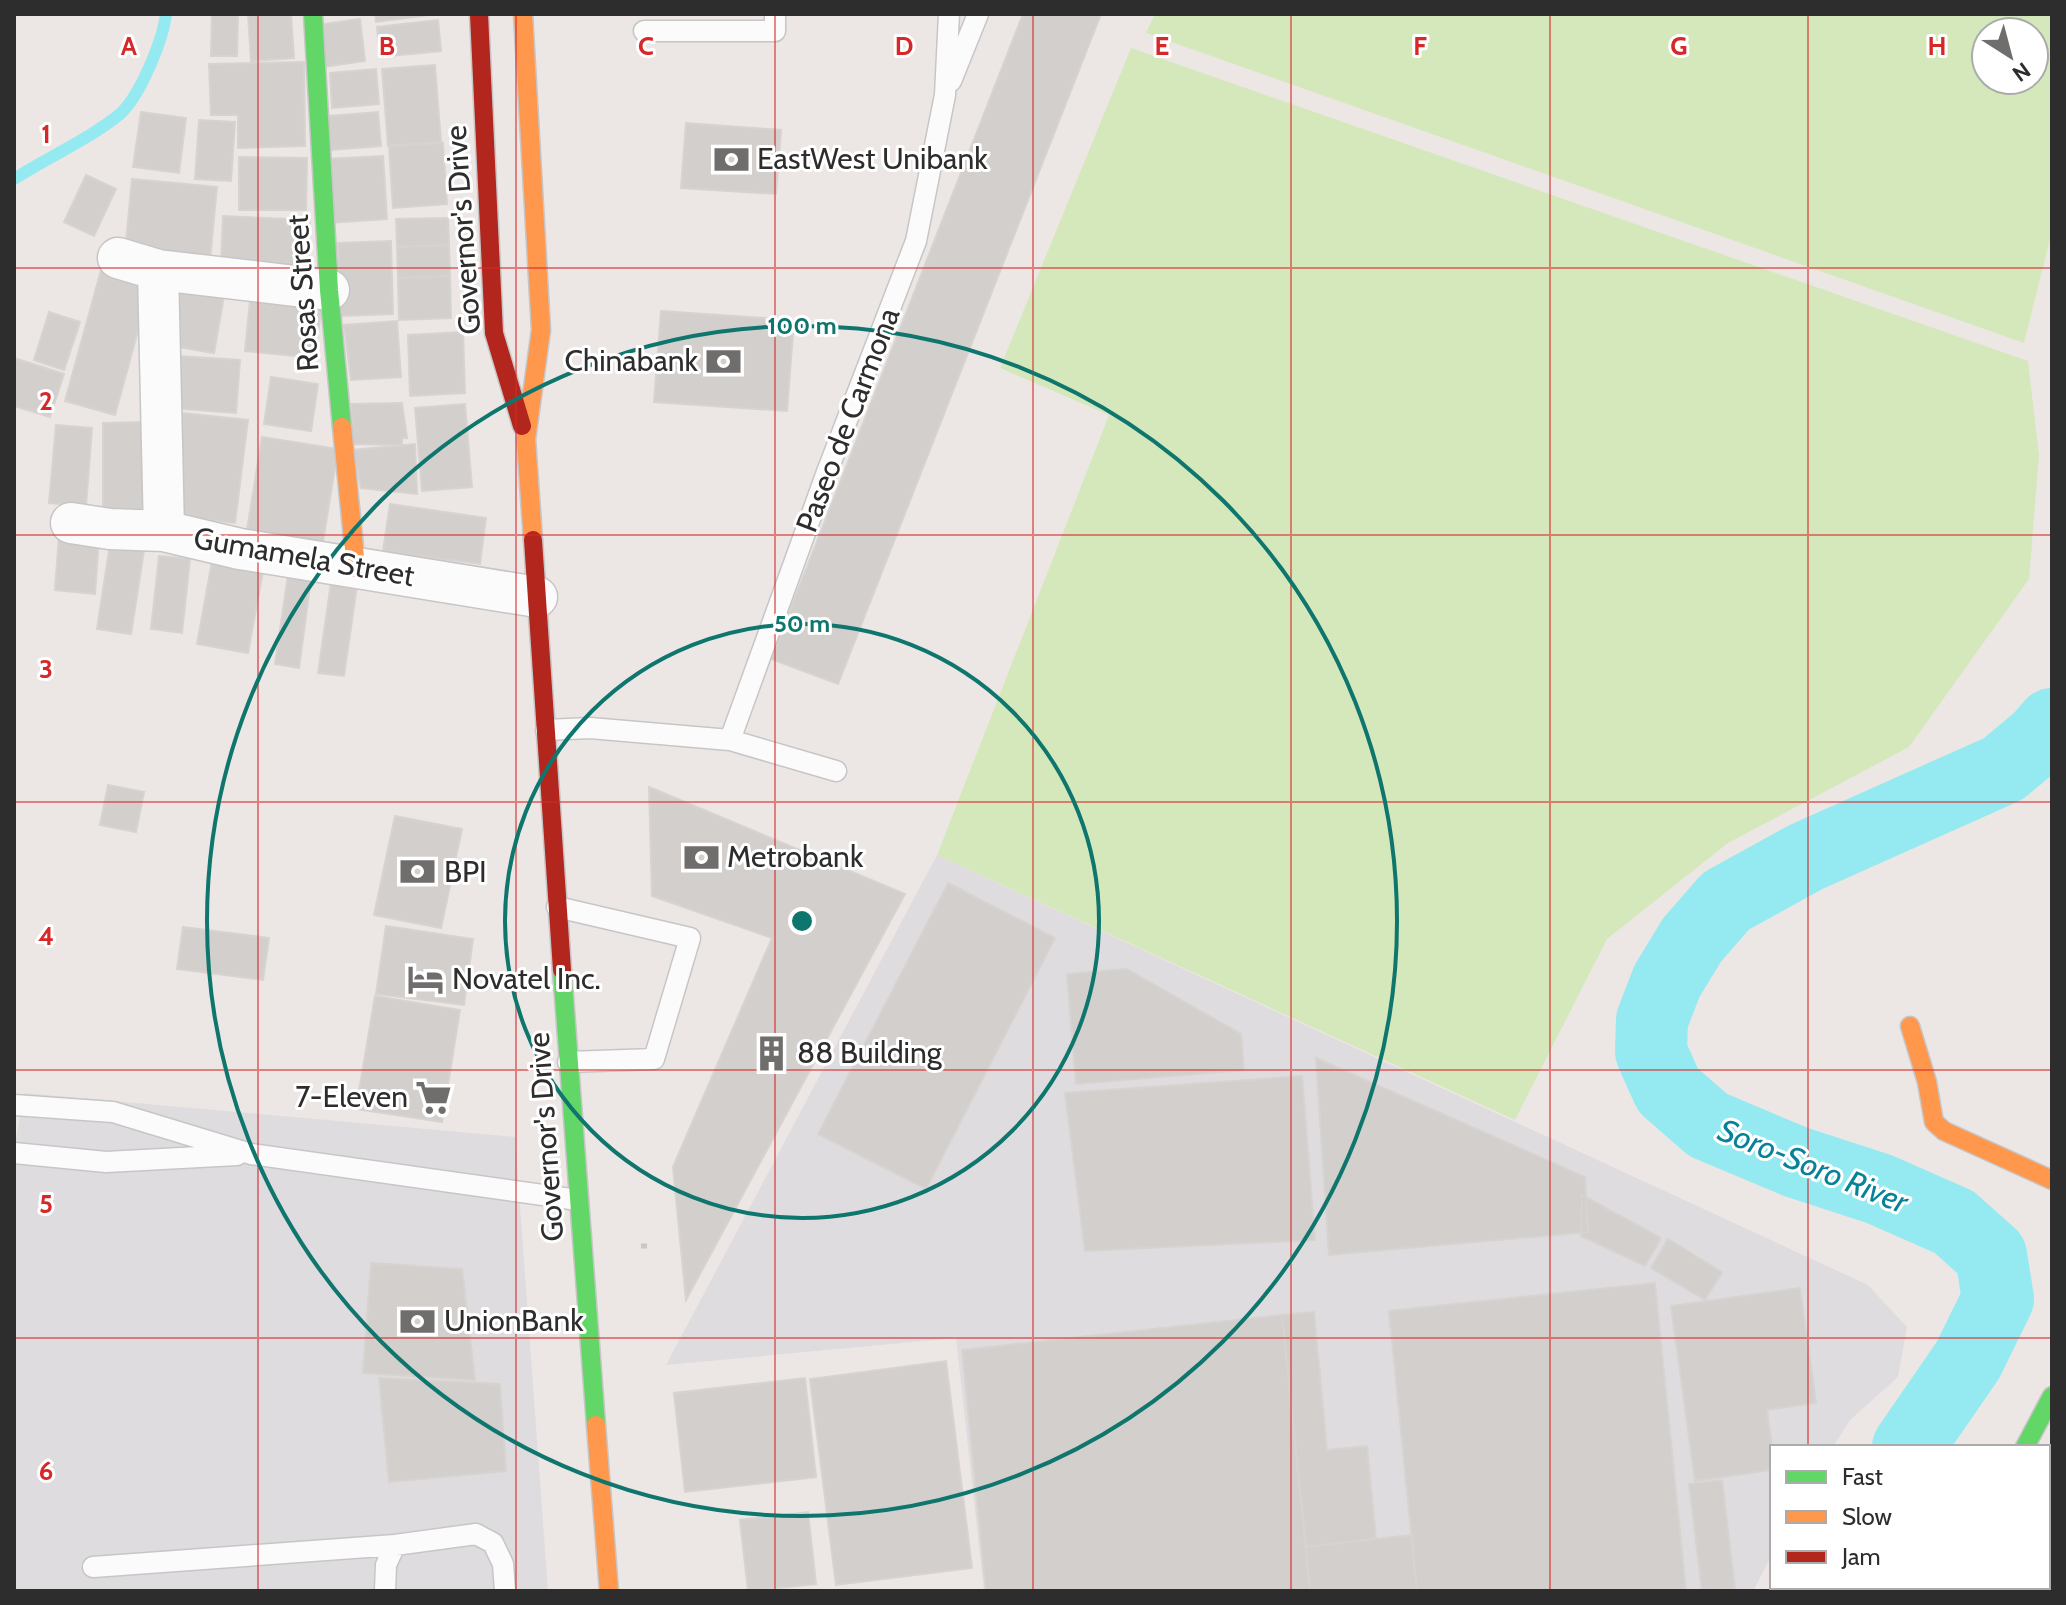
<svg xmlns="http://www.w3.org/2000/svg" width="2066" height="1605" font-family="Cabin,sans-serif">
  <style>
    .industrial { fill: #dfdcdf }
    .green { fill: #d5e8bb; fill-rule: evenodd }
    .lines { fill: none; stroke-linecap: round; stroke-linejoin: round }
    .stream { stroke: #94eaf0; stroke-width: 12 }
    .river { stroke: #94eaf0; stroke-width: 72 }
    .building { fill: #d3cfcd; stroke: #d7d3d0; stroke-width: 2 }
    .lane-casing { stroke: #c7c6c6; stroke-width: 23 }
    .street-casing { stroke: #c7c6c6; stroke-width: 43 }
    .fast-casing { stroke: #c7c6c6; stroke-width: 21 }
    .slow-casing { stroke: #c7c6c6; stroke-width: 21 }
    .jam-casing { stroke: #c7c6c6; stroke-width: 21 }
    .path { stroke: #c8c8c8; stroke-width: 5; stroke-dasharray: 6 4; stroke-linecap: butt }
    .lane { stroke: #fcfbfb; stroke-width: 20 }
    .street { stroke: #fcfbfb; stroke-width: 40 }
    .fast { stroke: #63d668; stroke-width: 18 }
    .slow { stroke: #ff974d; stroke-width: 18 }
    .jam { stroke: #b3261e; stroke-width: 18 }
    .grid { fill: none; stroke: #d62828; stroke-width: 2; stroke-opacity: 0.55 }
    .ring { fill: none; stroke: #0f766e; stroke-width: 4 }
    .labels { text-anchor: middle; stroke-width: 6; stroke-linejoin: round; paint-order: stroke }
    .poi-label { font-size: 30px; fill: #2d2d2d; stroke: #fff; text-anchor: start }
    .street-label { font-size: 30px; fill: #2d2d2d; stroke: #fff }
    .water-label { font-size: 32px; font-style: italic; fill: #088299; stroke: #fff }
    .grid-label { font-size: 26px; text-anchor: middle; font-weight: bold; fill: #d62828; stroke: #fff; stroke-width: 6; stroke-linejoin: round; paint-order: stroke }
    .centre { fill: #0f766e; stroke: #fff; stroke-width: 4 }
    .ring-label { font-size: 24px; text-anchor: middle; font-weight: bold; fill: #0f766e; stroke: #fff; stroke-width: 6; stroke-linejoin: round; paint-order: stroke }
  </style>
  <rect width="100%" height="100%" fill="#ece7e4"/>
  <path class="industrial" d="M937,855L1868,1285L1907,1327L1898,1377L1850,1420L1833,1447H1772V1555L1753,1591H984L956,1338L666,1365Z
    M24,1093L515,1137L548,1591H14V1151Z"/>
  <path class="green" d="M1155,14H2052V231L2024,343L1146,33ZM1986,32H2034V80H1986Z
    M1131,48L2028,361L2039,456L2029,579L1909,747L1728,843L1607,939L1515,1120L937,855L1109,415L1000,368Z"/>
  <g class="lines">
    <path class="stream" d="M14,179C48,157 88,140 120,114C140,96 163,40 166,14"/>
    <path class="river" d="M1908,1447L1968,1360L1998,1299L1991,1255L1954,1222L1879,1189L1796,1162L1708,1125L1668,1090L1651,1052L1652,1020L1667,981L1692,940L1726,901L1806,857L2003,769L2040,738L2052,724
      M1819,1591L1821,1587"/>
  </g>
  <path class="building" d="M212,14H238L237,56H211Z
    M248,14H291L294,58L251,61Z
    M375,14H437L376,22Z
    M1023,14H1101L838,684L771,659Z
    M360,19L365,61L322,67L317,25Z
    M438,20L441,51L380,57L377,27Z
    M304,62L305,146L238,148V115H211L209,64Z
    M435,65L441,142L388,146L382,69Z
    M376,69L379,104L332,108L330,73Z
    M141,112L186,118L179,173L133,167Z
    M378,112L381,146L331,150L329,116Z
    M199,120L235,122L231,181L195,179Z
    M686,123L781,130L776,194L681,188Z
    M443,143L447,204L393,208L389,146Z
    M383,156L387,219L328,223L325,159Z
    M239,157L307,158L306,210H239Z
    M86,175L116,189L94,236L64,222Z
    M132,179L217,187L210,260L125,252Z
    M223,216L310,220L308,267L221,263Z
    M448,218L449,245L397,247L396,219Z
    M391,241L393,314L341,316L338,243Z
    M449,245L450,276L398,278L397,247Z
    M101,270L151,283L115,415L65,401Z
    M450,276L451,318L399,320L398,278Z
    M176,288L224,296L214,353L166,345Z
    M250,301L321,309L315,358L245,351Z
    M661,311L794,320L787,411L654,402Z
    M49,312L80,322L64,370L34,360Z
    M397,321L401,377L351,380L344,325Z
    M463,332L465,393L410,396L408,335Z
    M176,356L240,360L236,413L171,408Z
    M14,358L64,374L50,417L14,406Z
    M271,377L318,384L311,431L264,424Z
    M402,403L407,438H402V445L353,444L351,404Z
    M465,404L472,487L422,491L415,408Z
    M182,413L248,420L235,523L169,515Z
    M144,422V509H103V423Z
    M56,425L92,428L86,506L49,503Z
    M262,437L338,449L322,548L246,536Z
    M415,444L417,494L361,488L353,450Z
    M390,504L486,518L480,564L383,551Z
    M59,536L99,539L95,594L55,590Z
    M111,538L145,544L131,634L97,629Z
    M159,556L190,559L182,633L151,629Z
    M213,556L264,566L248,653L197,644Z
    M290,561L313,564L299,668L275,664Z
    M333,569L359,572L344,676L318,673Z
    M108,785L144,792L136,832L100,825Z
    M649,787L905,894L686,1300L673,1167L772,938L652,896Z
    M395,816L462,829L441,928L374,915Z
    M948,883L1055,938L926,1189L818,1134Z
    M386,926L473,939L464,1005L376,994Z
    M183,927L269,938L263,980L177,969Z
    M1127,969L1241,1034L1244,1070L1076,1084L1067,974Z
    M375,996L460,1010L442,1122L356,1109Z
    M1316,1058L1585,1177L1588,1232L1329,1255Z
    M1302,1076L1315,1240L1085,1251L1065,1093Z
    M1582,1195L1661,1238L1645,1266L1581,1236Z
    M1668,1239L1722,1272L1705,1300L1651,1268Z
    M371,1263L462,1269L475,1380L363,1373Z
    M1655,1283L1686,1591H1417L1389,1311Z
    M1800,1288L1816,1403L1767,1410L1772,1447V1470L1695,1481L1671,1306Z
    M1314,1312L1327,1450L1367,1446L1376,1539L1306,1547L1282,1315Z
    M1282,1315L1310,1591H986L962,1350Z
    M946,1361L972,1568L836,1585L810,1379Z
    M379,1378L500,1384L506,1471L389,1482Z
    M805,1378L816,1477L685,1492L674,1393Z
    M1722,1480L1735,1589L1702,1591L1689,1484Z
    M808,1512L816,1584L748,1591L740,1520Z
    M1411,1535L1417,1591H1310L1306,1547Z"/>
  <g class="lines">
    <defs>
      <path id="lane" d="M644,31H775V14
        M951,81L978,14
        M546,730L590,728L730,740L836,771
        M730,740L827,472L916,241L945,95L949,14
        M557,907L690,938L654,1059L568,1062
        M14,1105L113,1112L251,1154L578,1200
        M14,1153L106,1162L237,1155
        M93,1567L395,1545
        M385,1591L386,1565L395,1545L476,1534L493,1543L503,1564L505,1591"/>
      <path id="street" d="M118,258L158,270L329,290
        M158,270L164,531
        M71,523L110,529L164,531L240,549L537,597
        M2048,1571L2052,1572"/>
      <path id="fast" d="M313,14L329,290L342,427
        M562,970L596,1425
        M2025,1447L2052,1396
        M1948,1591L1950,1587"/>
      <path id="slow" d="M523,14L541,330L526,439L533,540
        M342,427L356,568
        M1910,1026L1927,1082L1934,1122L1944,1131L2052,1180
        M596,1425L609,1591"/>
      <path id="jam" d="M479,14L494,333L522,426
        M533,540L562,970"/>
    </defs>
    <use href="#lane" class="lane-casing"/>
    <use href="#street" class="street-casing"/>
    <use href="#fast" class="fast-casing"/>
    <use href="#slow" class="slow-casing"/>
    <use href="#jam" class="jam-casing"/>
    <path class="path" d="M641,1246H648"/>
    <use href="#lane" class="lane"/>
    <use href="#street" class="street"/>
    <use href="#fast" class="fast"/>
    <use href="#slow" class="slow"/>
    <use href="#jam" class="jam"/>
  </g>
  <path class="grid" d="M258,14V1591M516,14V1591M775,14V1591M1033,14V1591M1291,14V1591M1550,14V1591M1808,14V1447M14,268H2052M14,535H2052M14,802H2052M14,1070H2052M14,1338H2052M1808,1587V1591"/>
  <g class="ring">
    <circle cx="802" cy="921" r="297"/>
    <circle cx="802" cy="921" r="595"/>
  </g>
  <defs>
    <symbol id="bank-bare" viewBox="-9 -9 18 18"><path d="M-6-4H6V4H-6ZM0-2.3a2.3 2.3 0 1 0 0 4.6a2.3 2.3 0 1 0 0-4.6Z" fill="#706e6d" stroke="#fff" stroke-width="2.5" paint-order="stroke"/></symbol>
    <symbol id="hotel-bare" viewBox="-9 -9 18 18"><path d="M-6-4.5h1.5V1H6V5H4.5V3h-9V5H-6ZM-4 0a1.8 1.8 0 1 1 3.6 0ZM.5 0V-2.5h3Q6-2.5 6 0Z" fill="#706e6d" stroke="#fff" stroke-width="2.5" paint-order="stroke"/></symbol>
    <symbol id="building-bare" viewBox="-9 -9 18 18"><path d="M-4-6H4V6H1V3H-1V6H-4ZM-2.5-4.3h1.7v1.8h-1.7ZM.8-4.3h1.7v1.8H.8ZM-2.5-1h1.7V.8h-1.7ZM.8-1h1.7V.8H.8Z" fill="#706e6d" stroke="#fff" stroke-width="2.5" paint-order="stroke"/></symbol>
    <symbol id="supermarket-bare" viewBox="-9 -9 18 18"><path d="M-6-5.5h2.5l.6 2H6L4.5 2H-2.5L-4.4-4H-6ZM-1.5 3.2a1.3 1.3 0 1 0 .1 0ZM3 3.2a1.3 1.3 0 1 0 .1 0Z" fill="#706e6d" stroke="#fff" stroke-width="2.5" paint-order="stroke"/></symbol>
  </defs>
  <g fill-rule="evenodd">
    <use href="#bank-bare" x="706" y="134" width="51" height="51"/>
    <use href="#bank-bare" x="698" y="336" width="51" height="51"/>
    <use href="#bank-bare" x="676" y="832" width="51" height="51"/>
    <use href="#bank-bare" x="392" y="846" width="51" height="51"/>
    <use href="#hotel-bare" x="400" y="954" width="51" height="51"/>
    <use href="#building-bare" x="746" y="1028" width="51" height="51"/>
    <use href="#supermarket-bare" x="408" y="1072" width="51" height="51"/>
    <use href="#bank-bare" x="392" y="1296" width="51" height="51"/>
  </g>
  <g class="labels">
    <g class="poi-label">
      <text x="757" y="169">EastWest Unibank</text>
      <text x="698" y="371" text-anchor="end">Chinabank</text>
      <text x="727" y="867">Metrobank</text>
      <text x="444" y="882">BPI</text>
      <text x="452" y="989">Novatel Inc.</text>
      <text x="797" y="1063">88 Building</text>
      <text x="408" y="1107" text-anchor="end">7-Eleven</text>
      <text x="444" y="1331">UnionBank</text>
    </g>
    <g class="street-label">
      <text transform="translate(463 230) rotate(-94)" y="10">Governor's Drive</text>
      <text transform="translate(303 293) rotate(-94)" y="10">Rosas Street</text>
      <text transform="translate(848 420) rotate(-69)" y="10">Paseo de Carmona</text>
      <text transform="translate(304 557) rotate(10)" y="10">Gumamela Street</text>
      <text transform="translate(546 1137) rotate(-94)" y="10">Governor's Drive</text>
    </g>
    <g class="water-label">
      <text transform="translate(1813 1166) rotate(22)" y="11">Soro-Soro River</text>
    </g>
  </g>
  <g class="grid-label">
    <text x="129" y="55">A</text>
    <text x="387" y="55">B</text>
    <text x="646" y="55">C</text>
    <text x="904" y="55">D</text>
    <text x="1162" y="55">E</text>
    <text x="1420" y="55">F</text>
    <text x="1679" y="55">G</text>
    <text x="1937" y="55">H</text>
    <text x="46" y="143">1</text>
    <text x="46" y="410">2</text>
    <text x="46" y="678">3</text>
    <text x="46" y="945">4</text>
    <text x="46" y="1213">5</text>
    <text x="46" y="1480">6</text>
  </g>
  <circle cx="802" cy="921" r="12" class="centre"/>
  <g class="ring-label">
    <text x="802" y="334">100 m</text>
    <text x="802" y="632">50 m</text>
  </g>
  <rect width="2066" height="1605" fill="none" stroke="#2d2d2d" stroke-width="32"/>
  <rect x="1770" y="1445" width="280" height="144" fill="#ffffff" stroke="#ababab" stroke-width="2"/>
  <rect x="1786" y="1471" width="40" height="12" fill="#63d668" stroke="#ababab" stroke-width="2"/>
  <text x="1842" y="1485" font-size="24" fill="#2d2d2d">Fast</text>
  <rect x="1786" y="1511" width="40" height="12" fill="#ff974d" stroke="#ababab" stroke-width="2"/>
  <text x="1842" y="1525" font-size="24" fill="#2d2d2d">Slow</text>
  <rect x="1786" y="1551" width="40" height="12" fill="#b3261e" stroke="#ababab" stroke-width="2"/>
  <text x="1842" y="1565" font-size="24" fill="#2d2d2d">Jam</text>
  <g transform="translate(2010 56) rotate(144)"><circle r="38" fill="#ffffff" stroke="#ababab" stroke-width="2"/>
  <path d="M0-6L14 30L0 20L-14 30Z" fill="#706e6d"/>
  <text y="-12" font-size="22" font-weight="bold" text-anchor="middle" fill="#2d2d2d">N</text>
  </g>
</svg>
